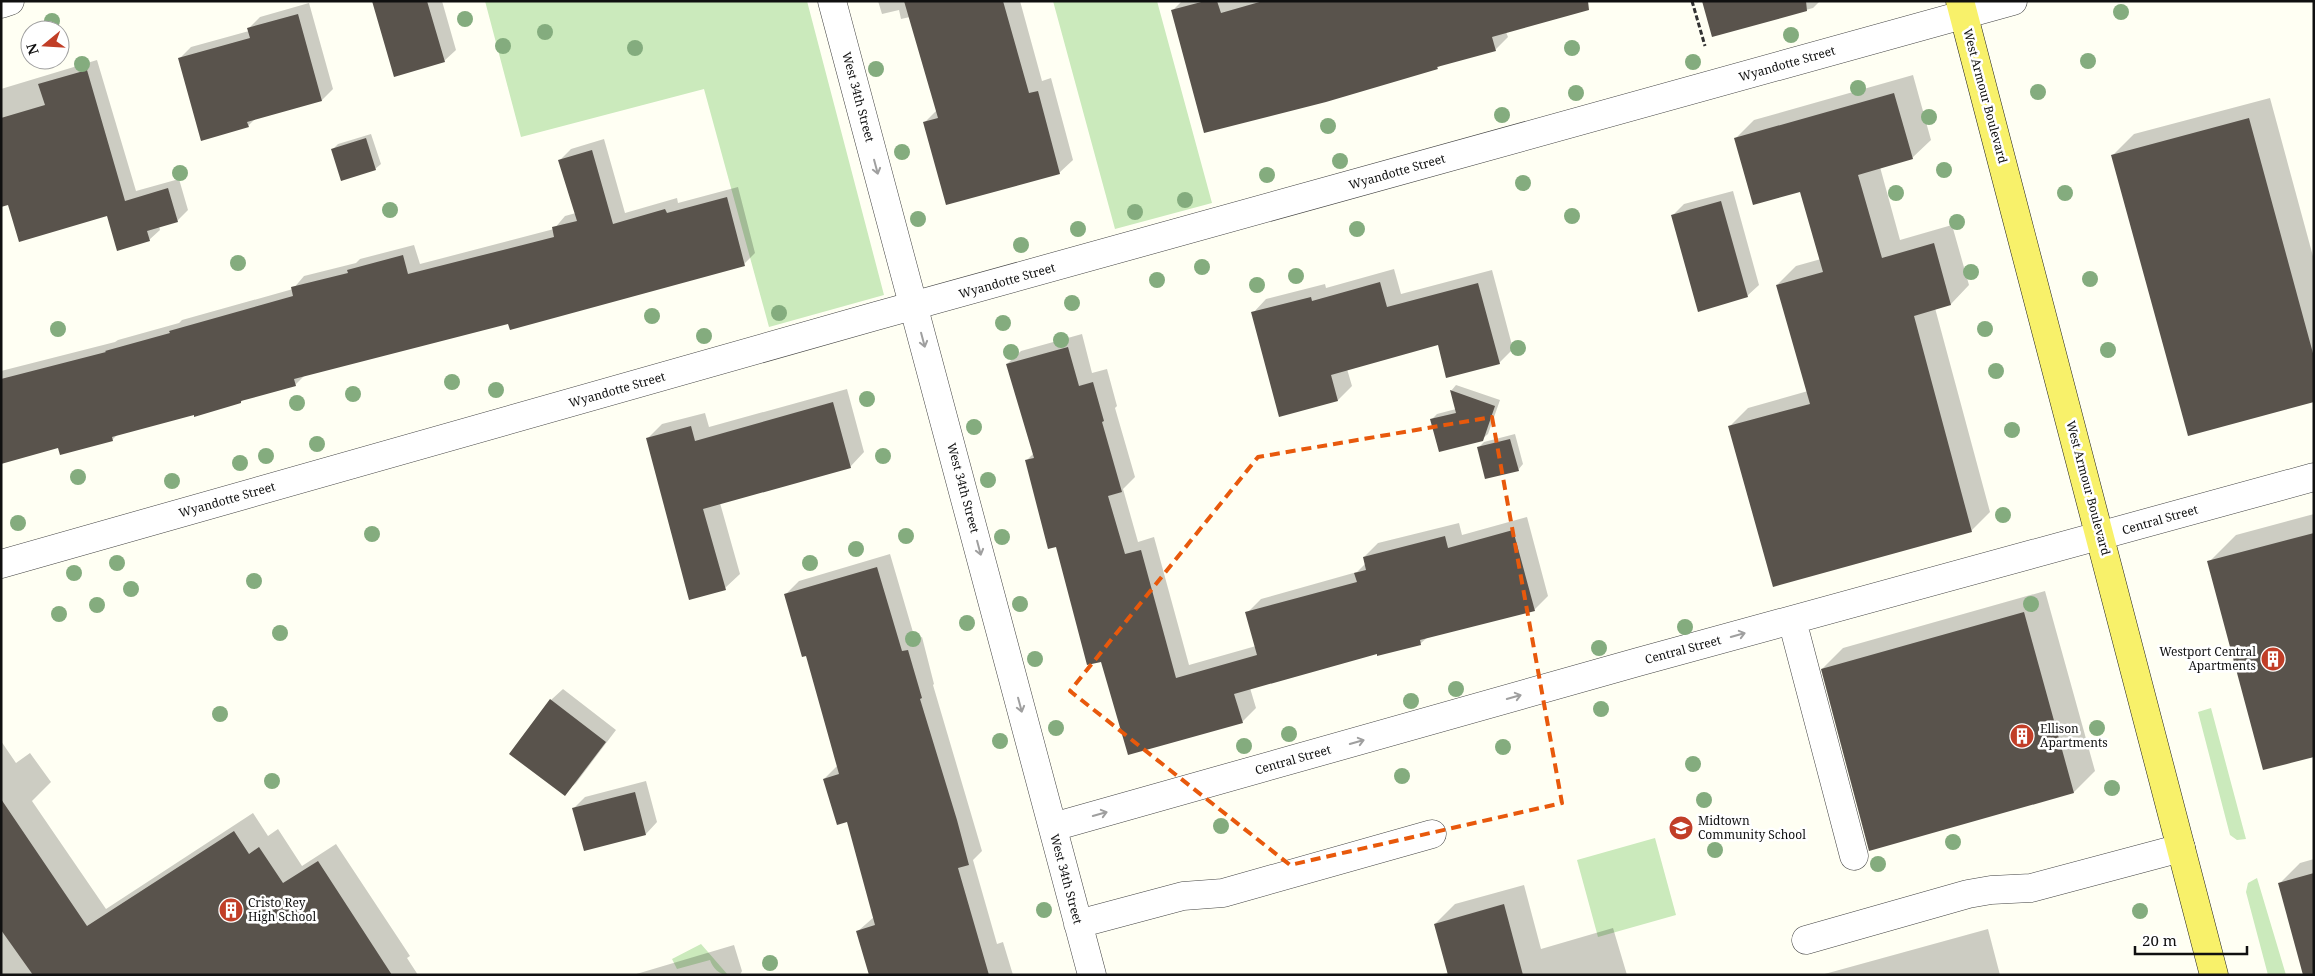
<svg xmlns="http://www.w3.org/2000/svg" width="2315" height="976" font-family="'Noto Serif',serif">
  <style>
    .green { fill: #cbeabc }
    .shadow { fill: #0003 }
    .building { fill: #59534c }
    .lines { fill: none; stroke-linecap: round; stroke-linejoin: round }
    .minor-casing { stroke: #434343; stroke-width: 29 }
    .major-casing { stroke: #212121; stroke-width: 29 }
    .path { stroke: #323232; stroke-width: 3; stroke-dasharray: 5 2.5; stroke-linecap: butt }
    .minor { stroke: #fff; stroke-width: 28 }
    .major { stroke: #f8f16a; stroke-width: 28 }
    .tree { fill: #84ac7e }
    .oneway { stroke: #9f9f9f }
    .marked { fill: none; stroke: #e8590c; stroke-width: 4; stroke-dasharray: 10 6; stroke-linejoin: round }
    .labels { text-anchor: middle; stroke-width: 5; stroke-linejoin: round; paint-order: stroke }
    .street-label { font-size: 12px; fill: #101010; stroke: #fff }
    .poi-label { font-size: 12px; fill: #101010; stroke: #fff; text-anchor: start }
  </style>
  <rect width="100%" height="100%" fill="#fffff3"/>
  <path class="green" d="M485,1H807L884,295L769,327L704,89L521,137Z
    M1053,1H1157L1212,203L1115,229Z
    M2211,708L2246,839L2237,840L2230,835L2198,712Z
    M1655,838L1676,915L1598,937L1577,860Z
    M2257,878L2286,975H2268L2246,892L2248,883Z
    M701,944L728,975C719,975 713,968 710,960L677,969L672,959Z"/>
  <path class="shadow" d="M373,1H442L456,50L444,61Z
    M878,1H1020L1042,81L1051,78L1073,160L1059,173L925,122L937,110L910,17L901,19L899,10L882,14Z
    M1182,1H1575L1506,32L1508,37L1495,50L1441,65L1437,68L1172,11Z
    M1703,1H1820L1813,8L1713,35Z
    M309,3L333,89L322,100L256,118L248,126L179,59L191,47L249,31V28L260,17Z
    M97,60L136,191L179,179L188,210L177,221L159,226L160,230L149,240L108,214L9,203L1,206V89Z
    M1913,75L1931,140L1912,158L1880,167L1900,240L1952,225L1969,285L1951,304L1935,308L1990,512L1971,531L1729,427L1748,408L1808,391L1777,285L1796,266L1821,259L1801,190L1735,139L1754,120Z
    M2270,98L2314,260V401L2113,155L2134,134Z
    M371,134L381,164L375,169L333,149L338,144Z
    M604,139L625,213L677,198L678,203L738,187L755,253L744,264L306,374L295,385L244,398L241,402L118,434L112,440L59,447L1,463V371L115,342L118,340L179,323L182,320L293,289L304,276L356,263L360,259L414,245L420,264L554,229L565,216L576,213L560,160L571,149Z
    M1733,191L1759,285L1747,296L1673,215L1684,204Z
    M1394,269L1401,294L1492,270L1513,349L1499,363L1439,344L1347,369L1352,386L1338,400L1280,415L1253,313L1266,299L1325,284L1326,288Z
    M1082,334L1092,373L1107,369L1117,406L1115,408L1135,477L1123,489L1138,542L1154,537L1189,665L1256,646L1247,613L1261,599L1357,572L1366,563L1364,557L1378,543L1459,523L1462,535L1527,517L1548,596L1534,610L1428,637L1421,643L1378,655V653L1250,688L1256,708L1242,722L1102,660L1057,545L1027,460L1034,453L1007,364L1021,351Z
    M1456,385L1500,400L1488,434L1482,439L1432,419L1437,414L1456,409L1451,391Z
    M847,389L864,452L850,467L720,503L740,574L725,588L647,439L662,424L705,413L709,427Z
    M1515,434L1523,464L1518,470L1478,448L1484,442Z
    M2314,514V756L2209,562L2236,535Z
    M890,554L915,639L922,637L934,684L933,685L982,851L973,860L997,944L1003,942L1013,975H871L858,931L874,917L848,820L824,779L838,765L807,654L785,595L799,581Z
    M2045,591L2095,771L2074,792L1870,850L1822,669L1843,648Z
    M563,689L616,730L576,783L564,794L551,700Z
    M1,741L16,763L30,753L51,782L32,801L106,909L253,813L268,836L278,829L302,866L336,844L410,956L407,958L418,975H1Z
    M646,781L657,822L646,834L574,808L585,797Z
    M2314,859V968L2279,884L2300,863Z
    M1524,885L1541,949L1613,928L1627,975H1440L1449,972L1435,924L1455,904Z
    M1988,929L2000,975H1821Z
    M734,945L742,971L740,975H633Z"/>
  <path class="building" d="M372,1H427L445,62L394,77Z
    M904,1H1003L1029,93L1038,91L1060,174L946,205L923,122L938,118Z
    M1205,1H1217L1221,13L1263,1H1588L1589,10L1492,37L1496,51L1437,67L1438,69L1326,102L1204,133L1171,10Z
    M1702,1H1806L1807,11L1712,37Z
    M298,14L322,101L247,122L249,127L201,141L178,58L250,38L247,28Z
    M87,70L125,201L168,188L178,222L147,231L150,241L117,251L107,216L19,242L8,205L1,207V118L45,105L38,84Z
    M1894,93L1913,159L1858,175L1882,258L1934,243L1951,305L1914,316L1972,532L1773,587L1728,426L1810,404L1776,285L1823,272L1800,192L1753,205L1734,138Z
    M2249,118L2314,357V402L2188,436L2111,155Z
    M366,138L376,170L341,181L331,149Z
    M592,150L613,224L665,209L667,213L727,197L745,266L510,330L508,324L294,379L296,386L241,401V403L194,417V415L112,437L113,441L60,455L58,448L1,464V379L106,352L105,351L170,333L169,331L293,296L291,287L348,273L347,270L403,255L408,274L554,237L552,227L577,221L558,160Z
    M1721,201L1748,297L1698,312L1671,215Z
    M1380,282L1387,307L1478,283L1500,364L1446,378L1438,345L1331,375L1338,401L1279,417L1251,312L1311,297L1312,301Z
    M1068,347L1079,386L1093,382L1104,421L1102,422L1122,492L1108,496L1125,554L1141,550L1176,678L1257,655L1245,612L1357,582L1354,573L1366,570L1363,557L1445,536L1448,548L1513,530L1535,611L1420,640L1421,645L1377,656V654L1234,694L1243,723L1128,755L1101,662L1087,665L1056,547L1048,549L1025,460L1034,458L1006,364Z
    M1450,390L1495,406L1483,441L1439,452L1430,419L1456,413Z
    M833,402L851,468L703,509L726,590L689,600L646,438L691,426L695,441Z
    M1510,439L1519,471L1485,479L1477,447Z
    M2314,533V757L2263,770L2207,561Z
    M877,567L902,651L908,650L922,698L920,699L957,820L969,865L958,868L989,975H869L856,931L875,925L847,822L837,825L823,779L839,774L806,656L802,657L784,594Z
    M2024,612L2074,793L1869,851L1821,669Z
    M550,699L606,742L565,796L509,754Z
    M635,792L646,835L584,851L572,808Z
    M1,799L87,926L234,831L249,854L259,847L283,883L318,861L392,975H33L1,930Z
    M2314,873V975H2303L2278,883Z
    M1504,904L1523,975H1448L1434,924Z"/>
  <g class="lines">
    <defs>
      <path id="minor" d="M832,1L1092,975
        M1,4L10,1
        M1,564L876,316L2013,1
        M1792,620L1854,856
        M1053,827L1638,662L2314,477
        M1078,924L1183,896L1223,893L1432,834
        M1806,940L1968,894L1991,890L2031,888L2181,848"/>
      <path id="major" d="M1960,1L2214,975"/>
    </defs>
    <use href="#minor" class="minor-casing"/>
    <use href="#major" class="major-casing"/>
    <path class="path" d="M1692,1L1705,46"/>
    <use href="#minor" class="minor"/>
    <use href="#major" class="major"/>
  </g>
  <g class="tree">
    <circle cx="2121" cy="12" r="8"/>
    <circle cx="465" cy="19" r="8"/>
    <circle cx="52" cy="21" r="8"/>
    <circle cx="545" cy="32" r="8"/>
    <circle cx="1791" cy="35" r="8"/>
    <circle cx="503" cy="46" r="8"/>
    <circle cx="635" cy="48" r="8"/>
    <circle cx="1572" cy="48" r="8"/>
    <circle cx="2088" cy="61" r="8"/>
    <circle cx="1693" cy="62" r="8"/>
    <circle cx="82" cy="64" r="8"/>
    <circle cx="876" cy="69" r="8"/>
    <circle cx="1858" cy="88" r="8"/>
    <circle cx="2038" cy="92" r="8"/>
    <circle cx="1576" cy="93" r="8"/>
    <circle cx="1502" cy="115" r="8"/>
    <circle cx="1929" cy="117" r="8"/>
    <circle cx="1328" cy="126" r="8"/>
    <circle cx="902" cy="152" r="8"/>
    <circle cx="1340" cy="161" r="8"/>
    <circle cx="1944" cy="170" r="8"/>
    <circle cx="180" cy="173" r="8"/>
    <circle cx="1267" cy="175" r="8"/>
    <circle cx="1523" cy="183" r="8"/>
    <circle cx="1896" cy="193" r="8"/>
    <circle cx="2065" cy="193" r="8"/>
    <circle cx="1185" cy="200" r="8"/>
    <circle cx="390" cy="210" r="8"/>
    <circle cx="1135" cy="212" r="8"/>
    <circle cx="1572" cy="216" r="8"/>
    <circle cx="918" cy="219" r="8"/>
    <circle cx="1957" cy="222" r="8"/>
    <circle cx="1078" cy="229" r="8"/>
    <circle cx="1357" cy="229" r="8"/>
    <circle cx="1021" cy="245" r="8"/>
    <circle cx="238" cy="263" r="8"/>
    <circle cx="1202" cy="267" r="8"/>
    <circle cx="1971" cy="272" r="8"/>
    <circle cx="1296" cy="276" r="8"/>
    <circle cx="2090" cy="279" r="8"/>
    <circle cx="1157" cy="280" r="8"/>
    <circle cx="1257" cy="285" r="8"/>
    <circle cx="1072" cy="303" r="8"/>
    <circle cx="779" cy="313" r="8"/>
    <circle cx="652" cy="316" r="8"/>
    <circle cx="1003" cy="323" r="8"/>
    <circle cx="58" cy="329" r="8"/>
    <circle cx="1985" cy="329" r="8"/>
    <circle cx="704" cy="336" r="8"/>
    <circle cx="1061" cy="340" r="8"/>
    <circle cx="1518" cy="348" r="8"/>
    <circle cx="2108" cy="350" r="8"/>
    <circle cx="1011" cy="352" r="8"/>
    <circle cx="1996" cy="371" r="8"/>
    <circle cx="452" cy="382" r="8"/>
    <circle cx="496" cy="390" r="8"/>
    <circle cx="353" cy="394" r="8"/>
    <circle cx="867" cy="399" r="8"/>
    <circle cx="297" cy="403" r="8"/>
    <circle cx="974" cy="427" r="8"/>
    <circle cx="2012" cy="430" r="8"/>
    <circle cx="317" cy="444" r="8"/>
    <circle cx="266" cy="456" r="8"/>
    <circle cx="883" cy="456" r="8"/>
    <circle cx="240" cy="463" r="8"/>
    <circle cx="78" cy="477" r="8"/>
    <circle cx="988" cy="480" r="8"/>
    <circle cx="172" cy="481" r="8"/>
    <circle cx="2003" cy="515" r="8"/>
    <circle cx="18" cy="523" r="8"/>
    <circle cx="372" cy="534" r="8"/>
    <circle cx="906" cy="536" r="8"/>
    <circle cx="1002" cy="537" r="8"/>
    <circle cx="856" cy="549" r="8"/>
    <circle cx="117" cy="563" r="8"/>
    <circle cx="810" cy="563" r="8"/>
    <circle cx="74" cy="573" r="8"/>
    <circle cx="254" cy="581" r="8"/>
    <circle cx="131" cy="589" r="8"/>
    <circle cx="1020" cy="604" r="8"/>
    <circle cx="2031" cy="604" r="8"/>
    <circle cx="97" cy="605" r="8"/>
    <circle cx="59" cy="614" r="8"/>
    <circle cx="967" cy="623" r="8"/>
    <circle cx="1685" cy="627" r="8"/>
    <circle cx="280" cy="633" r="8"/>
    <circle cx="913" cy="639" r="8"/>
    <circle cx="1599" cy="648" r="8"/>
    <circle cx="1035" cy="659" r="8"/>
    <circle cx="1456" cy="689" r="8"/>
    <circle cx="1411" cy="701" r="8"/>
    <circle cx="1601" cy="709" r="8"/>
    <circle cx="220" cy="714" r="8"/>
    <circle cx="1056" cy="728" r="8"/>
    <circle cx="2097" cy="728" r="8"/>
    <circle cx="1289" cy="734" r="8"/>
    <circle cx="1000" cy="741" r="8"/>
    <circle cx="1244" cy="746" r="8"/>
    <circle cx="1503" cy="747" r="8"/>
    <circle cx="1693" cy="764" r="8"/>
    <circle cx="1402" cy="776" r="8"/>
    <circle cx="272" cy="781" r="8"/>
    <circle cx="2112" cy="788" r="8"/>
    <circle cx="1704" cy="800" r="8"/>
    <circle cx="1221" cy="826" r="8"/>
    <circle cx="1953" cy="842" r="8"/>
    <circle cx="1715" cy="850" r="8"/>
    <circle cx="1878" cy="864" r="8"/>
    <circle cx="1044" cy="910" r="8"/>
    <circle cx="2140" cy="911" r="8"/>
    <circle cx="770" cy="963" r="8"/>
  </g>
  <defs><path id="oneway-shaft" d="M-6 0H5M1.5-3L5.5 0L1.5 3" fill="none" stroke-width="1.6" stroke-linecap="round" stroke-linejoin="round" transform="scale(1.25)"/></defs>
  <g class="oneway">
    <use href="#oneway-shaft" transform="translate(876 167) rotate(75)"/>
    <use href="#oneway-shaft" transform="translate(923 340) rotate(75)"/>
    <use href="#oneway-shaft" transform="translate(979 548) rotate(75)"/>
    <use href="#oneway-shaft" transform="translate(1738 635) rotate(-16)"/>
    <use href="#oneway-shaft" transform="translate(1514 697) rotate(-16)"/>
    <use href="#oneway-shaft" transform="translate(1020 705) rotate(75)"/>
    <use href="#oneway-shaft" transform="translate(1357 742) rotate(-16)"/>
    <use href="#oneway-shaft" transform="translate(1100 814) rotate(-16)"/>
  </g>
  <path class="marked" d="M1492,417L1562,803L1290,865L1070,691L1258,457Z"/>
  <defs>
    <symbol id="building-disc" viewBox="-11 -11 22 22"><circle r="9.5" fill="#c13e27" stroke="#fff"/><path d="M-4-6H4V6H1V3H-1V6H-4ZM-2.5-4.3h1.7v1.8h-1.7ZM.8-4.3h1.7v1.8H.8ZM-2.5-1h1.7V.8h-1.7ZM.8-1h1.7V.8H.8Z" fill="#fff"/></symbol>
    <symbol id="school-disc" viewBox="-11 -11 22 22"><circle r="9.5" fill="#c13e27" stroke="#fff"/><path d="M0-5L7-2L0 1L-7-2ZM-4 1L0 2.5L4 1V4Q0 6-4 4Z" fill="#fff"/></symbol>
  </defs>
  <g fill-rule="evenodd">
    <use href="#building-disc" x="2259" y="645" width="28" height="28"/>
    <use href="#building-disc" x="2008" y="722" width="28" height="28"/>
    <use href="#school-disc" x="1667" y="814" width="28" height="28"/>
    <use href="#building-disc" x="217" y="896" width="28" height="28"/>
  </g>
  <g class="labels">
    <g class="street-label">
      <text transform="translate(1787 64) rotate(-16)" y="4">Wyandotte Street</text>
      <text transform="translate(1985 96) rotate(75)" y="4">West Armour Boulevard</text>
      <text transform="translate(858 97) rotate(75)" y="4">West 34th Street</text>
      <text transform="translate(1397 172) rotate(-16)" y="4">Wyandotte Street</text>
      <text transform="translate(1007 281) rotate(-16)" y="4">Wyandotte Street</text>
      <text transform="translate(617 390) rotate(-16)" y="4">Wyandotte Street</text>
      <text transform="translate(963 488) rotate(75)" y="4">West 34th Street</text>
      <text transform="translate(2088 488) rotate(75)" y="4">West Armour Boulevard</text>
      <text transform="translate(227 500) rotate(-16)" y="4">Wyandotte Street</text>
      <text transform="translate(2160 520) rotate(-16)" y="4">Central Street</text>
      <text transform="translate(1683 650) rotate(-15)" y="4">Central Street</text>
      <text transform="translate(1293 760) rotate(-16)" y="4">Central Street</text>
      <text transform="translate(1066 879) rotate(75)" y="4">West 34th Street</text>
    </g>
    <g class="poi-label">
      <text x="2256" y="656" text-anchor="end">Westport Central<tspan x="2256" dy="14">Apartments</tspan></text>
      <text x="2040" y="733">Ellison<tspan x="2040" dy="14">Apartments</tspan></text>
      <text x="1698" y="825">Midtown<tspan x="1698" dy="14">Community School</tspan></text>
      <text x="248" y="907">Cristo Rey<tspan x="248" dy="14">High School</tspan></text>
    </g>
  </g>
  <rect width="2315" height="976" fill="none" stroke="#101010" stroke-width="5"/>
  <g transform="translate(45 45) rotate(252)"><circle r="24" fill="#ffffff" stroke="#9f9f9f"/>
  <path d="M0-4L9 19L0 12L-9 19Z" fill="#c13e27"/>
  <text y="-8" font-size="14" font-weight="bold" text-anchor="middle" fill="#101010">N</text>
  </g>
  <path d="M2135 946v8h112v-8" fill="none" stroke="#101010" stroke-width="2.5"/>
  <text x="2142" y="946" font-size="15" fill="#101010" stroke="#ffffff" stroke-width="4" paint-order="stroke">20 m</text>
</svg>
